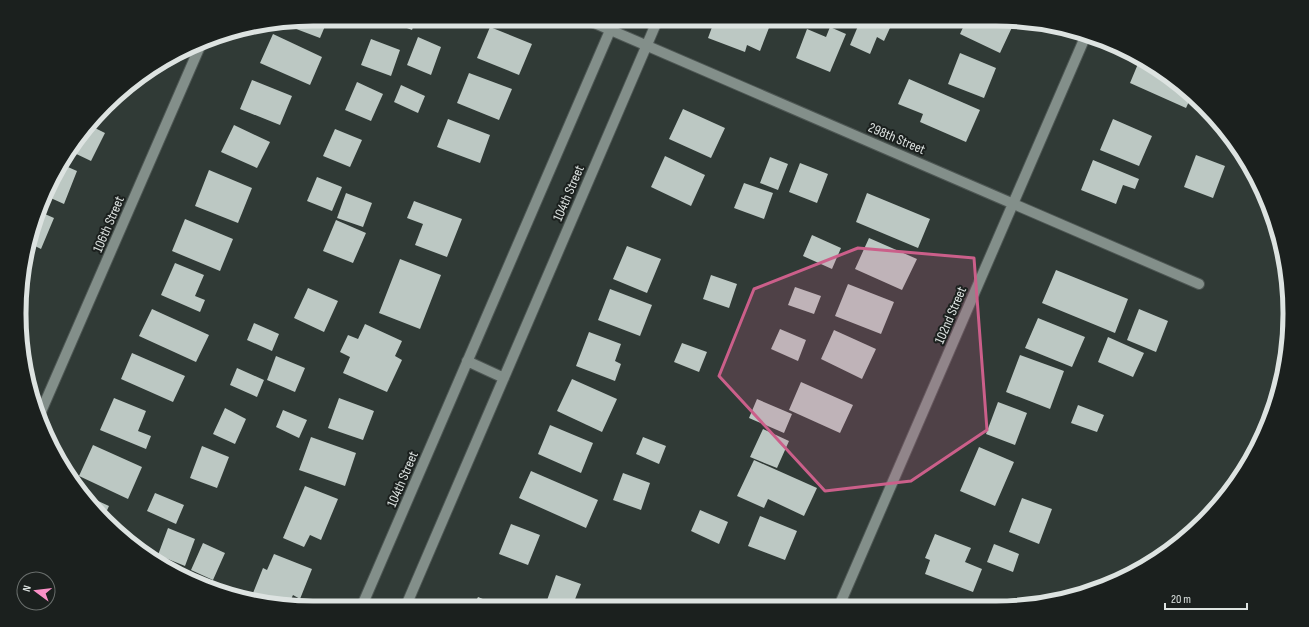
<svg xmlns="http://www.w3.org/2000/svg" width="1309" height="627" font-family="'Sofia Sans Condensed',sans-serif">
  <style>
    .building { fill: #bcc8c3 }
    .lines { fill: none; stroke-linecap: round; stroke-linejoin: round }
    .minor-casing { stroke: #4e5754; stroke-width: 12 }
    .minor { stroke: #838f8a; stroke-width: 10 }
    .marked { fill: #cb5f8a; fill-opacity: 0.2; stroke: #cb5f8a; stroke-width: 3; stroke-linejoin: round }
    .labels { text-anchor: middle; stroke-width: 4; stroke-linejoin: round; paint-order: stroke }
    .street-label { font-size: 14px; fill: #dde3e1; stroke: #1b201e }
    .rim { fill: none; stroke: #dde3e1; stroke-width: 5 }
  </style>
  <rect width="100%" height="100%" fill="#303a36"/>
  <path class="building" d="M314,19H328L320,38L283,24Z
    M384,19H416L412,30Z
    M715,19H769L772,20L760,51L747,45L745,52L708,38Z
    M861,19H894L884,41L877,37L870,54L850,45Z
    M967,19H996L1009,20L1014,23L1000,53L960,34Z
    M490,27L532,44L519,75L477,58Z
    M830,27L846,34L830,72L796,58L807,29L826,37Z
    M273,34L322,57L310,85L260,63Z
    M418,37L441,47L431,75L407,65Z
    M371,39L400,50L391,76L361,65Z
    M960,53L996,68L984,98L948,84Z
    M1140,59L1159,69L1192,95L1186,108L1130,83Z
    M469,73L512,89L499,120L457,103Z
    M909,79L980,110L966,142L920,122L923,114L898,104Z
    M252,80L292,96L280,125L240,109Z
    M357,82L383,94L371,121L345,110Z
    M401,85L425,96L418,113L394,102Z
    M683,109L725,128L711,158L669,139Z
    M448,119L490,135L480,163L437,147Z
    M1113,119L1152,136L1139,166L1100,150Z
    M234,125L270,142L257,168L221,152Z
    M91,126L105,133L91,161L68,150Z
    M335,129L362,140L350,167L323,156Z
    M1196,155L1225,166L1213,198L1184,187Z
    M665,156L705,175L691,206L651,187Z
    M770,157L788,164L778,190L760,183Z
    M1093,160L1139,179L1135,189L1123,185L1116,204L1081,190Z
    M800,163L828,174L817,203L789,192Z
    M61,164L77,171L64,204L44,195Z
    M209,170L252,188L238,223L195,206Z
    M317,177L342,187L332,211L307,201Z
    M744,183L773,193L764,219L734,208Z
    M346,193L372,203L363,227L337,218Z
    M867,193L930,219L918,248L856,222Z
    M414,201L462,219L447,257L415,245L423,224L407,218Z
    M38,211L54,218L41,249L29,243Z
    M185,219L233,239L220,271L172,251Z
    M336,220L366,233L353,263L323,251Z
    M812,235L841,248L832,269L803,256Z
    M869,238L917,259L902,290L855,269Z
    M627,246L661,259L647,293L613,279Z
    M400,259L441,275L420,329L379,313Z
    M175,263L204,275L195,296L205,300L200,312L161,295Z
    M1056,270L1128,299L1115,333L1042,303Z
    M711,275L737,284L729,308L703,299Z
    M848,284L894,302L881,334L835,316Z
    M795,287L821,296L814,314L788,305Z
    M308,288L338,301L324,332L294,318Z
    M610,289L652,305L640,336L598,320Z
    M152,309L209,335L196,362L139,336Z
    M1139,309L1168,321L1156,352L1127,340Z
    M1038,318L1085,337L1072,367L1025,348Z
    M254,323L279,334L272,351L247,340Z
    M365,324L402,341L395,356L402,360L387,392L343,373L350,357L340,352L348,335L358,339Z
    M780,329L806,340L798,361L771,349Z
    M834,330L876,349L862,379L821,359Z
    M589,332L621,344L615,361L621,364L615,381L576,366Z
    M1108,337L1144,353L1133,377L1098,362Z
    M682,343L707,352L699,372L674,362Z
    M132,353L185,376L173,402L121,379Z
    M1020,355L1064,371L1050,409L1006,392Z
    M276,356L305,368L295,392L267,380Z
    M237,368L264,380L257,397L230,385Z
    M572,379L617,399L602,432L557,411Z
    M801,382L853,405L840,433L789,410Z
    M114,398L146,411L138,431L151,436L146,449L100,430Z
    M339,398L374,411L363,440L328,428Z
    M757,399L792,414L784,433L749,418Z
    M998,402L1027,413L1015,445L986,434Z
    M1078,405L1104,415L1097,432L1071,423Z
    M225,408L246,419L235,444L213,434Z
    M283,410L307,420L299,438L276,427Z
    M550,425L593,443L581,473L538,454Z
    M763,429L789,441L777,468L750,457Z
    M311,437L356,453L345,486L299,470Z
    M643,437L666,446L659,464L636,454Z
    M93,445L142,467L128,499L79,476Z
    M202,446L229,457L217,488L190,478Z
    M979,447L1014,462L995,506L960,491Z
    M754,460L817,488L804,516L768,499L764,508L737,496Z
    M531,471L598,500L586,528L519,498Z
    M623,473L650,483L641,510L613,500Z
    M305,486L338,499L321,540L310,535L304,547L283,538Z
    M155,493L184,505L176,524L147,511Z
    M87,496L109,506L103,519Z
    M1022,498L1052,509L1039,544L1009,532Z
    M700,510L728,522L719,544L691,531Z
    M760,516L797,531L785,560L748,546Z
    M511,524L540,535L528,565L499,554Z
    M168,528L195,539L185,566L158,555Z
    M935,534L971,548L965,562L982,569L973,592L925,574L930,560L925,558Z
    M203,543L225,553L213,580L191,570Z
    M994,544L1019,554L1013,572L987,562Z
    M274,554L312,569L300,599L293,595L288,606L281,605L253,593L263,568L267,570Z
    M556,575L581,584L572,607H556L546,603Z
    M478,597L502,607H473Z
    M915,599L931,606H912Z"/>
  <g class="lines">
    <defs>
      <path id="minor" d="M585,19L1199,284
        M467,361L504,378
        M40,414L201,44
        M839,606L1086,35
        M361,608L615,19
        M405,608L658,19"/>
    </defs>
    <use href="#minor" class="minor-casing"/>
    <use href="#minor" class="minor"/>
  </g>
  <path class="marked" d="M858,248L974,258L987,430L911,481L825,491L719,376L754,289Z"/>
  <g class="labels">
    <g class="street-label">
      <text transform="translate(897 138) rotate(23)" y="5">298th Street</text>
      <text transform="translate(568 193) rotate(-67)" y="5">104th Street</text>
      <text transform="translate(108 224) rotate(-67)" y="5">106th Street</text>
      <text transform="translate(950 315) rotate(-67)" y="5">102nd Street</text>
      <text transform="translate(402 479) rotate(-67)" y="5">104th Street</text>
    </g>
  </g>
  <path d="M0 0H1309V627H0ZM313 26H996A287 287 0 0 1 1283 313V314A287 287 0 0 1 996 601H313A287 287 0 0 1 26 314V313A287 287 0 0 1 313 26Z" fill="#1b201e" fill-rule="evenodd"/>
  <path class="rim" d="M313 26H996A287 287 0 0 1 1283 313V314A287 287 0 0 1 996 601H313A287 287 0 0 1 26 314V313A287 287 0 0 1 313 26Z"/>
  <g transform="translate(36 591) rotate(285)"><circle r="19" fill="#1b201e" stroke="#696e6c"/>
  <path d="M0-3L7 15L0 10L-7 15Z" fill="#fa8fc6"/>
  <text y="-6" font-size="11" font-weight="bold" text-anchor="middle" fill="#dde3e1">N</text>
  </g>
  <path d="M1165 603v6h82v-6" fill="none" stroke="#dde3e1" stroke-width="2"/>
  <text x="1171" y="603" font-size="12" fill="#dde3e1" stroke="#1b201e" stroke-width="3" paint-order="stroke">20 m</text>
</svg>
